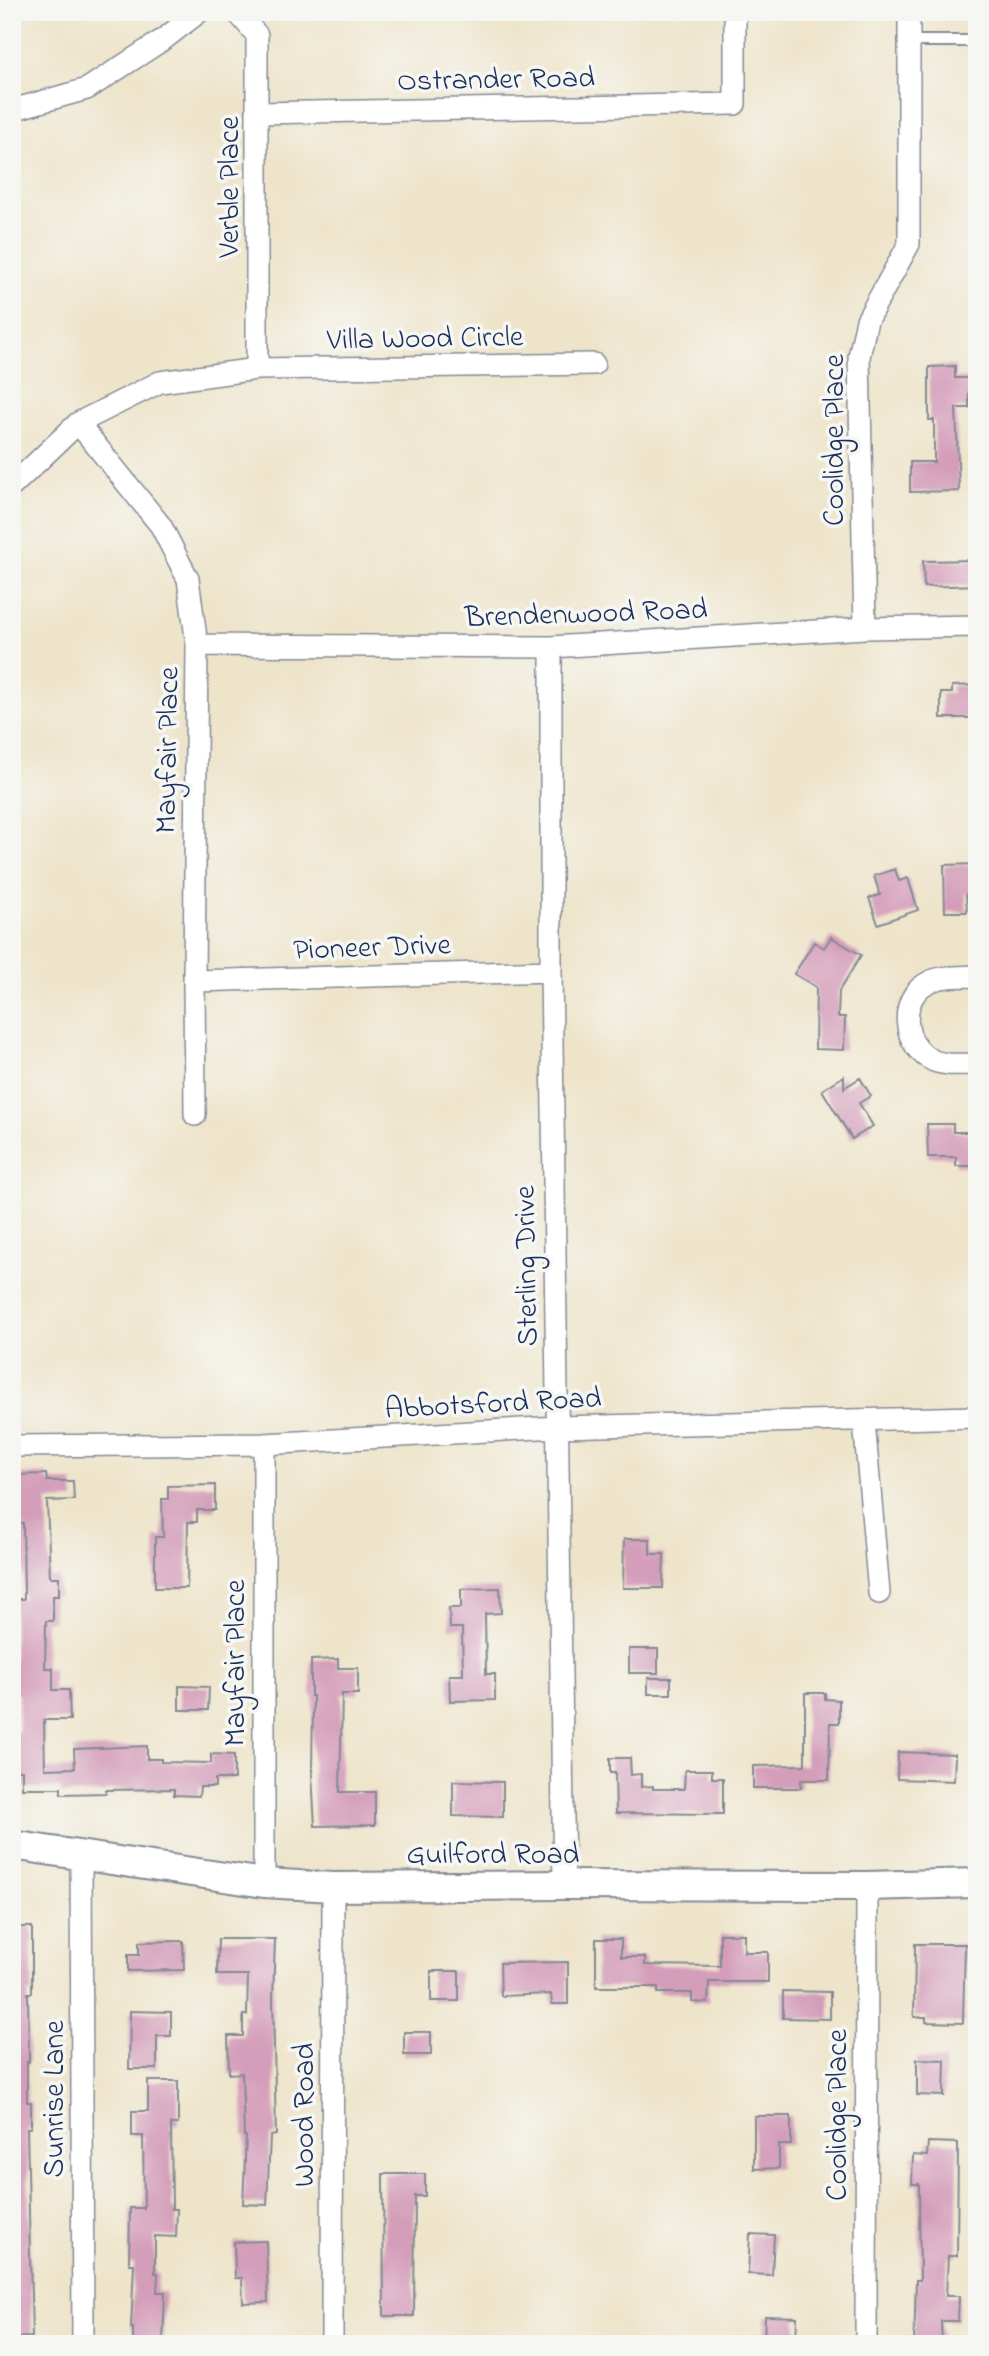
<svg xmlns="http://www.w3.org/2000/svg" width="989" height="2356" font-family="'Indie Flower',sans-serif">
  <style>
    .building { fill: #d49eba }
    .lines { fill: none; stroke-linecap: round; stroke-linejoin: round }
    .lane-casing { stroke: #848a94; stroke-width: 14 }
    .street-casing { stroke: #848a94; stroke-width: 24 }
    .secondary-casing { stroke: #848a94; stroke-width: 32 }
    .lane { stroke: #fff; stroke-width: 10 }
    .street { stroke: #fff; stroke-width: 21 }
    .secondary { stroke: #fff; stroke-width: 28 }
    .labels { text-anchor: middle; stroke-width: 7; stroke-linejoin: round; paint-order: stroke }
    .street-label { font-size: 30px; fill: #1b2f5e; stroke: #f6f6f2 }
  </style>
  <rect width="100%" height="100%" fill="#f6f6f2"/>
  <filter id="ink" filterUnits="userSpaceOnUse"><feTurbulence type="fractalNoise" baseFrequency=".0143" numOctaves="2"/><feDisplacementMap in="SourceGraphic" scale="14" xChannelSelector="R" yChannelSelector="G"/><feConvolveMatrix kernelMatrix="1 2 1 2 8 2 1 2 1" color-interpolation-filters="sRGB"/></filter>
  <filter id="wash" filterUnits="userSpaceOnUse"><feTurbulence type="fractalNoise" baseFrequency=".00686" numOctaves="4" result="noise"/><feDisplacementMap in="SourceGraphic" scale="28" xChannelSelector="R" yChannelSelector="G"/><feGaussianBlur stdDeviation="1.57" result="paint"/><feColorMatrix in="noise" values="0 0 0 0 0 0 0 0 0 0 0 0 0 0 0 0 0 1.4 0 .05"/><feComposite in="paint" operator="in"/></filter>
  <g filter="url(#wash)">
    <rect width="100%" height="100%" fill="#eee4ca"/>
    <g id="blocks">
      <path class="building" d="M955,366V378H969V408H956L959,491L910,492V462H934V420H929V367Z
        M977,560V585L924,587L923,561Z
        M977,685V718H941V693H952V686Z
        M977,864V894H966L967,912H945L944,865Z
        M895,869L899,881L908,878L918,910L878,924L869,898L880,895L874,876Z
        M831,937L861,955L839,991L838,1017H845L844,1050L815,1049L816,987L794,974L814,942L824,948Z
        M844,1076V1088L860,1078L871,1096L859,1103L873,1126L852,1139L822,1090Z
        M927,1124H953V1132H977V1157H971V1166H956V1157H928Z
        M46,1474L47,1481H73L74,1500L47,1501L50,1577H59V1596H53V1621H46L45,1668H53V1690H69L70,1720H44L45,1769L75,1768L74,1749L147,1746V1759H161V1762L211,1763V1754L234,1755V1779H215V1787H200L199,1796L174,1795V1789L106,1790V1793L61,1794V1788H22V1770H14V1732H19L18,1694H14V1599H24L23,1523H18L17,1475Z
        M215,1485V1510H197V1522H188L187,1588H155V1537H163L162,1499H168V1486Z
        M624,1539H650V1554H664L663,1588H623Z
        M500,1588L501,1613L485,1614L486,1674H495V1700L450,1701L449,1675H463L462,1628H450L449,1608H461V1589Z
        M629,1649H658V1673H629Z
        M338,1659V1668H358V1694H342L340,1792H375V1825L315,1826L312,1775L313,1696H311V1660Z
        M648,1678H671V1694H648Z
        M179,1686L209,1687L208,1710H179Z
        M805,1693H825V1699L839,1700V1723H830L829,1780H801V1788H753V1766L805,1765Z
        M898,1752L955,1754L954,1781L897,1779Z
        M610,1758H630L631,1775L641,1774V1787L653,1786V1789H684L685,1770H712V1778H723V1814L616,1813L615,1773H610Z
        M453,1781L503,1782V1817L453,1816Z
        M12,1927H32V1993H28L29,2062H27V2102H31V2128H27L32,2337L12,2338Z
        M720,1934H744V1952H768V1982H709L708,2003L692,2002V1993H658V1987H596V1939H621V1957H645V1965L720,1966Z
        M218,1939H275L273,2000L276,2135L270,2136L267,2205L243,2204L246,2136H244L242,2073L229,2074L228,2036H243V2015H247L248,1975H217Z
        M183,1941L184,1970L128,1971V1955H139V1942Z
        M915,1944H965L963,2023L926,2022V2017H914Z
        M568,1962V2004H552L551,1994L501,1996L500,1963Z
        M431,1971H459V2001H431Z
        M783,1991L830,1992V2019L783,2018Z
        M130,2011L171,2012V2036H157V2069H129Z
        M404,2032H431V2055H404Z
        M917,2059L945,2060L944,2096L917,2095Z
        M148,2081H178V2124H171L172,2209H177L176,2237L155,2236V2273H158L157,2292H165L163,2344H133V2328H131L134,2264H129L130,2208H144L143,2136H132V2111H148Z
        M754,2116H791V2145H779V2168L754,2169Z
        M928,2142L958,2143L957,2256H948L946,2296H959L958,2321H941L942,2344H914L916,2280H920L919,2184H912L913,2155L927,2156Z
        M383,2174H425V2196H415L414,2316H384Z
        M750,2234L774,2235L772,2275L748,2274Z
        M266,2241L268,2302L243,2303L242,2278H235L234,2242Z
        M765,2316L797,2317L796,2344H764Z"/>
    </g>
  </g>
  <g filter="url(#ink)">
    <use href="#blocks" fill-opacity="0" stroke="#848a94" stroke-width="2"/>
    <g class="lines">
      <defs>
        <path id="lane" d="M910,41H977"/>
        <path id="street" d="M237,12L257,35V369
          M12,110L87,89L164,39L199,12
          M259,113L735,104V12
          M78,423L161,526L188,579L197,645L194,981L195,1115
          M12,486L78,423L160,382L257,369L594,364
          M865,628L859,357L867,320L909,244V12
          M197,645L551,647L865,628L977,626
          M551,647V971L564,1885
          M977,976C961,977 943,975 929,982C897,997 902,1048 934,1061C947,1066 962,1064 977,1064
          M194,981L551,971
          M864,1421L879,1593
          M12,1446L264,1444L557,1427L977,1417
          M81,1855L83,2344
          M264,1883V1444
          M332,2344L333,1887
          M866,2344L867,1886"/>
        <path id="secondary" d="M12,1845L264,1883L333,1887L564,1885L867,1886L977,1883"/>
      </defs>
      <use href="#lane" class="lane-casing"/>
      <use href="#street" class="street-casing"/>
      <use href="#secondary" class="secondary-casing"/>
      <use href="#lane" class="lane"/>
      <use href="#street" class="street"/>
      <use href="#secondary" class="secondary"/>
    </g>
  </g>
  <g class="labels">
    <g class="street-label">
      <text transform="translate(496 78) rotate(-1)" y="10">Ostrander Road</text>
      <text transform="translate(228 187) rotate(-90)" y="10">Verble Place</text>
      <text transform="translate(425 337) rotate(-1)" y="10">Villa Wood Circle</text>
      <text transform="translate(833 440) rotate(-90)" y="10">Coolidge Place</text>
      <text transform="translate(586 612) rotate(-2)" y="10">Brendenwood Road</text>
      <text transform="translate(166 750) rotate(-89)" y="10">Mayfair Place</text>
      <text transform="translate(372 946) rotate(-2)" y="10">Pioneer Drive</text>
      <text transform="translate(525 1266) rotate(-91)" y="10">Sterling Drive</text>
      <text transform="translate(493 1402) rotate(-3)" y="10">Abbotsford Road</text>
      <text transform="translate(234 1663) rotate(-90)" y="10">Mayfair Place</text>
      <text x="493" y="1863">Guilford Road</text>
      <text transform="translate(53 2099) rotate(-90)" y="10">Sunrise Lane</text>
      <text transform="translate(303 2115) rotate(-90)" y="10">Wood Road</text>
      <text transform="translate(836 2115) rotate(-90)" y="10">Coolidge Place</text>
    </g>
  </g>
  <rect width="989" height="2356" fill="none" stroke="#f6f6f2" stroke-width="42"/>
</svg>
